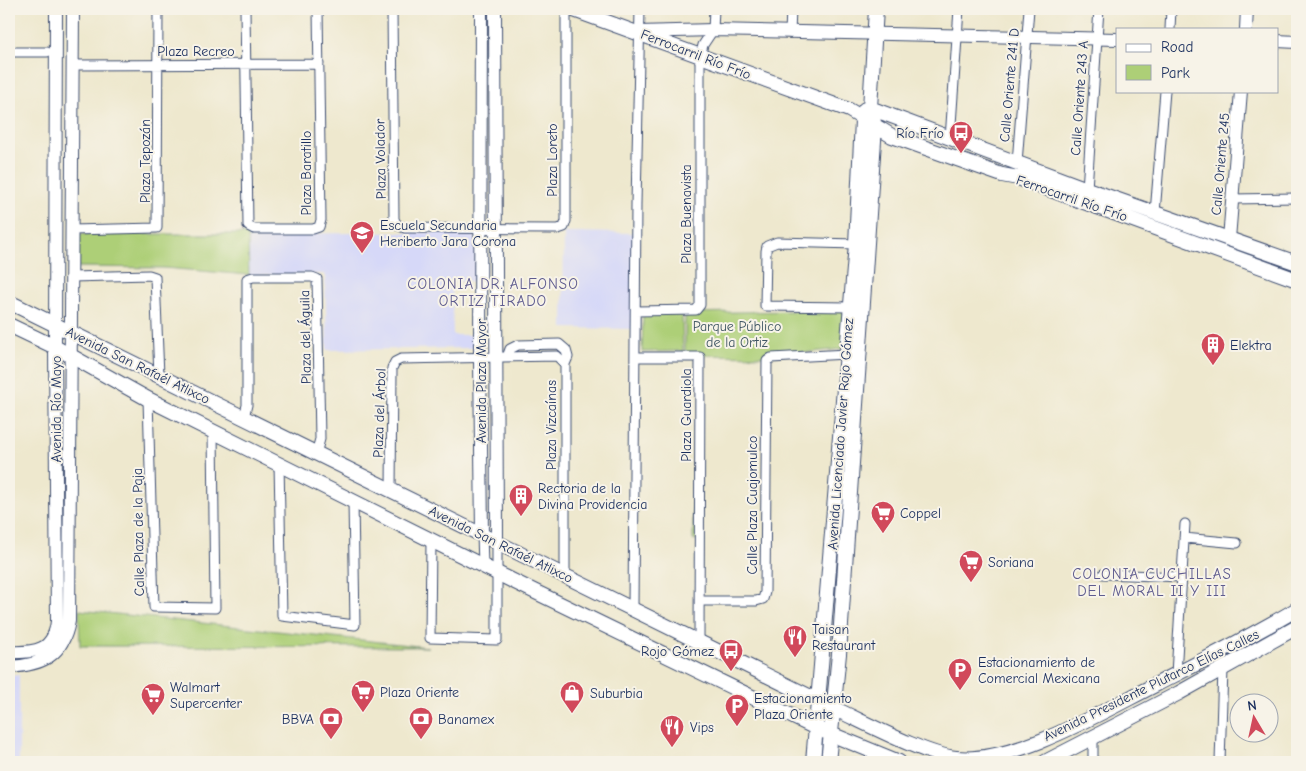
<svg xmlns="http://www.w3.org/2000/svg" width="1306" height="771" font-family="'Comic Neue',sans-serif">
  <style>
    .built { fill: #d6d8f8 }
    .green { fill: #adcf77; stroke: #647f6a }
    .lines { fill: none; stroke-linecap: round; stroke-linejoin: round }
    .street-casing { stroke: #3b4b6f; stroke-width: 11 }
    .secondary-casing { stroke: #3b4b6f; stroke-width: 14 }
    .primary-casing { stroke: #3b4b6f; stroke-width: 16 }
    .street { stroke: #fff; stroke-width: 9 }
    .secondary { stroke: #fff; stroke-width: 12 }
    .primary { stroke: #fff; stroke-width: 14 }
    .labels { text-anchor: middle; stroke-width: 4; stroke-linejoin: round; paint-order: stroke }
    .street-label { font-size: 14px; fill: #1b2f5e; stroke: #f7f3e8 }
    .poi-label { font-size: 14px; fill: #1b2f5e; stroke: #f7f3e8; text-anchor: start }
    .park-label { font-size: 14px; fill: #405764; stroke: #f7f3e8 }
    .neighbourhood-label { font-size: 15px; letter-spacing: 1px; fill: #5f5c8f; stroke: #f7f3e8 }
  </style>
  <rect width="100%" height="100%" fill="#f7f3e8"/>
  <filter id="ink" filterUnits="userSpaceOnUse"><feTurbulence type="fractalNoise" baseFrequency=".02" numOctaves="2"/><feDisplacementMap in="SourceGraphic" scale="10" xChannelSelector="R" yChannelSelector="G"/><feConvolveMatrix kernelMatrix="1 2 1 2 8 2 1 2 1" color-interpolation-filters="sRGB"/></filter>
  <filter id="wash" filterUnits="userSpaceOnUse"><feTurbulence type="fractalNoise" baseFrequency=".0096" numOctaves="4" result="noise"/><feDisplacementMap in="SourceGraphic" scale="20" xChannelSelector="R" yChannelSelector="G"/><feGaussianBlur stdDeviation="1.12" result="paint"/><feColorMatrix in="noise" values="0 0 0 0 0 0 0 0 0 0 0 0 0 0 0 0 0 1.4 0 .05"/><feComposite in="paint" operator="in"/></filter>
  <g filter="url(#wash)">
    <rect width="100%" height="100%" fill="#eee8ce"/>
    <path class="built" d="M475,232V281L452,282L453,335H475V348L327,350L325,274L249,275L248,234Z
      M564,232L635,233L634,329L563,328Z
      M19,675V762H9V676Z"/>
    <path class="green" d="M77,234H248L249,275L164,268L77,267Z
      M847,310L843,349L770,356L685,355V313Z
      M643,313H682L683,351L642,352Z
      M693,495H697V539L693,540Z
      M79,610L428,647L80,646Z"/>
  </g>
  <g filter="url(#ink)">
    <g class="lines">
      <defs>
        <path id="street" d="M245,9L248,226L254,229H313L319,227L321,220L318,9
          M392,9L394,219L397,225L405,228L558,229L564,227L566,221V9
          M1170,29L1171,9
          M790,33L791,9
          M9,52H47
          M72,65L319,64
          M950,139L959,9
          M1017,163L1029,9
          M1087,189L1099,9
          M1233,199L1297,198
          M1155,213L1165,91
          M71,230L157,228L158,9
          M72,277L149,275L155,277L159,376
          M850,307L765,306L766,251L767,246L777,242L856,244
          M636,311L696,310L700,305V57L703,45L713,30L714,9
          M507,357L510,349L518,345L559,344L566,350L568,357L565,364
          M635,357H700L699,640
          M148,399L154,607L215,608L213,431
          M244,417L247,405V279L253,277H312L317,279L320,439L316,454
          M279,463L282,616L355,625L353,501
          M391,491L392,368L395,362L401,359L557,356L565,364V576
          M482,534L483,566
          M1184,538L1237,543
          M431,540L430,638L497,640V541
          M1103,574L1182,577
          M700,601H756L763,599L765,592L767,361L771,358L847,354
          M633,609L636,204L640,9
          M1176,674L1185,524
          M1093,762V738
          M1220,762L1223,669"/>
        <path id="secondary" d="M481,9L480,358L482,534
          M495,9L497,541
          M1246,29L1247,9
          M638,32L713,30L1117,39
          M1277,41L1297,42
          M1229,239L1241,91
          M9,652C35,653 54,651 57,621L55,347L56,9
          M9,667C42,665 63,656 69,621L73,9"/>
        <path id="primary" d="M571,9L849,110L892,136L1002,175L1018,178L1297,280
          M865,109L870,108L1087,189L1297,263
          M9,302L833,708C864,722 925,755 956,758C1016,764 1103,711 1157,684C1204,660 1252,636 1297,609
          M9,325L55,347L148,399L515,582L816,728L899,762
          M813,762L856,244L862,120L867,113
          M828,762L839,654L875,126L870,108L876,9
          M1045,762L1179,693L1297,627"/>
      </defs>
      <use href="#street" class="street-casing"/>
      <use href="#secondary" class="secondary-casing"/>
      <use href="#primary" class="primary-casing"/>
      <use href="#street" class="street"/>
      <use href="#secondary" class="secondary"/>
      <use href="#primary" class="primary"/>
    </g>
  </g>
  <defs>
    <symbol id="bus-pin" viewBox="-11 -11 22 30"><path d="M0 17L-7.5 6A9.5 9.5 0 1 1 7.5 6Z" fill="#d1495b" stroke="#f7f3e8"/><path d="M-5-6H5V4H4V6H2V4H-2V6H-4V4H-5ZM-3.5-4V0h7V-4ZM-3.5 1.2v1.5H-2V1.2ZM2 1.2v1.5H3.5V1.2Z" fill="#fff"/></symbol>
    <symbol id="school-pin" viewBox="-11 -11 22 30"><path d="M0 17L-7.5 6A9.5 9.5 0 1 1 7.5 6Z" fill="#d1495b" stroke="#f7f3e8"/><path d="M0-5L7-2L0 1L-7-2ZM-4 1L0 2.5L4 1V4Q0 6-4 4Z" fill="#fff"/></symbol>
    <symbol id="building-pin" viewBox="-11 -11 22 30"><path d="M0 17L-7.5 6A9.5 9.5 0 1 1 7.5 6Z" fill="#d1495b" stroke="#f7f3e8"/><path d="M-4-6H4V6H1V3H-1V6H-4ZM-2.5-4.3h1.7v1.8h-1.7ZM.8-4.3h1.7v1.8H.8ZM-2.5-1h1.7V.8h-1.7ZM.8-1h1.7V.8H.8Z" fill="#fff"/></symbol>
    <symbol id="supermarket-pin" viewBox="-11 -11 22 30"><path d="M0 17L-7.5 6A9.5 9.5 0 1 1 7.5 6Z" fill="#d1495b" stroke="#f7f3e8"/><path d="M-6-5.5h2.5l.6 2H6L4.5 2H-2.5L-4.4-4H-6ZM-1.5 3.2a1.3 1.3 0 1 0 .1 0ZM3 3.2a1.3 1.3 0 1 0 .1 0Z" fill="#fff"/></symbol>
    <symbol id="restaurant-pin" viewBox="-11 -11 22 30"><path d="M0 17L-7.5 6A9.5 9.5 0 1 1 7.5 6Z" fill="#d1495b" stroke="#f7f3e8"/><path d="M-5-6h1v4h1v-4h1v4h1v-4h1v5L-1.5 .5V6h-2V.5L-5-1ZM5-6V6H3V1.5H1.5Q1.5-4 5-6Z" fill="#fff"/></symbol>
    <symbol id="parking-pin" viewBox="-11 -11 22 30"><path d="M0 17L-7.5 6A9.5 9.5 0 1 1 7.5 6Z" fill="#d1495b" stroke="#f7f3e8"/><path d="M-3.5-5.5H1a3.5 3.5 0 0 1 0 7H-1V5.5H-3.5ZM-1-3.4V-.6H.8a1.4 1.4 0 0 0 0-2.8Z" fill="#fff"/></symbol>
    <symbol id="shop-pin" viewBox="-11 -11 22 30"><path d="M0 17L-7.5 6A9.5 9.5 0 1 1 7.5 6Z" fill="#d1495b" stroke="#f7f3e8"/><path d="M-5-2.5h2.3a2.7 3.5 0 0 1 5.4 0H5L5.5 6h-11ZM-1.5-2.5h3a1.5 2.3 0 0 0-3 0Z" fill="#fff"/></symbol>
    <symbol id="bank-pin" viewBox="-11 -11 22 30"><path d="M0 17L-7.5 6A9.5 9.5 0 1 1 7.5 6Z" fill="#d1495b" stroke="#f7f3e8"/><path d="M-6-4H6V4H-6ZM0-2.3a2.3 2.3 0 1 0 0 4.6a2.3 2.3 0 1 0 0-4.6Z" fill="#fff"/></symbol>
  </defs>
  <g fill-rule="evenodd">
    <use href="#bus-pin" x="947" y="119" width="28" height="38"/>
    <use href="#school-pin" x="348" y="219" width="28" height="38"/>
    <use href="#building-pin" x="1199" y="331" width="28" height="38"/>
    <use href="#building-pin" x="507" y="482" width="28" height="38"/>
    <use href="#supermarket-pin" x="869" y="499" width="28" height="38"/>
    <use href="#supermarket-pin" x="957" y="548" width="28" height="38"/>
    <use href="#restaurant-pin" x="781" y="623" width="28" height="38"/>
    <use href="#bus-pin" x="717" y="637" width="28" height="38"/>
    <use href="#parking-pin" x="946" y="656" width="28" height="38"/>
    <use href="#supermarket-pin" x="349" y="678" width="28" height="38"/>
    <use href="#shop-pin" x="558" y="679" width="28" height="38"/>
    <use href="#supermarket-pin" x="139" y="681" width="28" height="38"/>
    <use href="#parking-pin" x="723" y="692" width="28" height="38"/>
    <use href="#bank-pin" x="317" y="705" width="28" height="38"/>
    <use href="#bank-pin" x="407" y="705" width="28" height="38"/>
    <use href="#restaurant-pin" x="658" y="713" width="28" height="38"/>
  </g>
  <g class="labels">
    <g class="street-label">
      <text x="196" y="56">Plaza Recreo</text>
      <text transform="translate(696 54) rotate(21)" y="5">Ferrocarril Río Frío</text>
      <text transform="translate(1009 85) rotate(-85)" y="5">Calle Oriente 241 D</text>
      <text transform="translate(1079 98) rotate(-86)" y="5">Calle Oriente 243 A</text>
      <text transform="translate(380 159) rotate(-91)" y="5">Plaza Volador</text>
      <text transform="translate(552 160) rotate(-90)" y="5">Plaza Loreto</text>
      <text transform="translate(145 161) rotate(-90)" y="5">Plaza Tepozán</text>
      <text transform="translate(1220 164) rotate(-85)" y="5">Calle Oriente 245</text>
      <text transform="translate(306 173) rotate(-90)" y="5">Plaza Baratillo</text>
      <text transform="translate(1072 198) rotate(19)" y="5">Ferrocarril Río Frío</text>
      <text transform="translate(686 214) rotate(-90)" y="5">Plaza Buenavista</text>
      <text transform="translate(305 337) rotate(-91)" y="5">Plaza del Águila</text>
      <text transform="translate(138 365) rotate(26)" y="5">Avenida San Rafaél Atlixco</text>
      <text transform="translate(481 381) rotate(-90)" y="5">Avenida Plaza Mayor</text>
      <text transform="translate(56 409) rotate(-90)" y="5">Avenida Río Mayo</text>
      <text transform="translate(379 413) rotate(-88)" y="5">Plaza del Árbol</text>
      <text transform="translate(686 415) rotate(-90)" y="5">Plaza Guardiola</text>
      <text transform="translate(551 425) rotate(-90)" y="5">Plaza Vizcaínas</text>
      <text transform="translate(840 434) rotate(-86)" y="5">Avenida Licenciado Javier Rojo Gómez</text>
      <text transform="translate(752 505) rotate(-90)" y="5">Calle Plaza Cuajomulco</text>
      <text transform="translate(138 532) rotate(-91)" y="5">Calle Plaza de la Paja</text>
      <text transform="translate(501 544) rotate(26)" y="5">Avenida San Rafaél Atlixco</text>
      <text transform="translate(1151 685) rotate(-26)" y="5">Avenida Presidente Plutarco Elías Calles</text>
    </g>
    <g class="poi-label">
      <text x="944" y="138" text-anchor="end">Río Frío</text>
      <text x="380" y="230">Escuela Secundaria<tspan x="380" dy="16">Heriberto Jara Corona</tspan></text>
      <text x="1230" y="350">Elektra</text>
      <text x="538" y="493">Rectoria de la<tspan x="538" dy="16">Divina Providencia</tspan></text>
      <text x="900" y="518">Coppel</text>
      <text x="988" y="567">Soriana</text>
      <text x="812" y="634">Taisan<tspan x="812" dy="16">Restaurant</tspan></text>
      <text x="714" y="656" text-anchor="end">Rojo Gómez</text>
      <text x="978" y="667">Estacionamiento de<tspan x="978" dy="16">Comercial Mexicana</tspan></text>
      <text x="170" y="692">Walmart<tspan x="170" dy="16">Supercenter</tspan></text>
      <text x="380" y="697">Plaza Oriente</text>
      <text x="590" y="698">Suburbia</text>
      <text x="754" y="703">Estacionamiento<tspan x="754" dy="16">Plaza Oriente</tspan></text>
      <text x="314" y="724" text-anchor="end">BBVA</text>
      <text x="438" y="724">Banamex</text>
      <text x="690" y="732">Vips</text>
    </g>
    <g class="park-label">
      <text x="737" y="331">Parque Público<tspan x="737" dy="16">de la Ortiz</tspan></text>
    </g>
    <g class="neighbourhood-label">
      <text x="493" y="289">COLONIA DR. ALFONSO<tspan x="493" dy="17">ORTIZ TIRADO</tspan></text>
      <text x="1152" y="579">COLONIA CUCHILLAS<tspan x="1152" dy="17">DEL MORAL II Y III</tspan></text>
    </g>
  </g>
  <rect width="1306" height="771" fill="none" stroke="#f7f3e8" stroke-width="30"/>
  <rect x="1116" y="28" width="162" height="65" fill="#f7f3e8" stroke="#9fa5b1"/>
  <rect x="1126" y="44" width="25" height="8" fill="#ffffff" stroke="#9fa5b1"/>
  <text x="1161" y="52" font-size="15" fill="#1b2f5e">Road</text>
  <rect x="1126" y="65" width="25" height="15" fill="#adcf77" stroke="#9fa5b1"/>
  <text x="1161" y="78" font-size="15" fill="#1b2f5e">Park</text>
  <g transform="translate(1254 718) rotate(351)"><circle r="24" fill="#f7f3e8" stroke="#9fa5b1"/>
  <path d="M0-4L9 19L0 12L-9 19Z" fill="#d1495b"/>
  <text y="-8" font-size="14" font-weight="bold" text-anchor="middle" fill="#1b2f5e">N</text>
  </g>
</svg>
